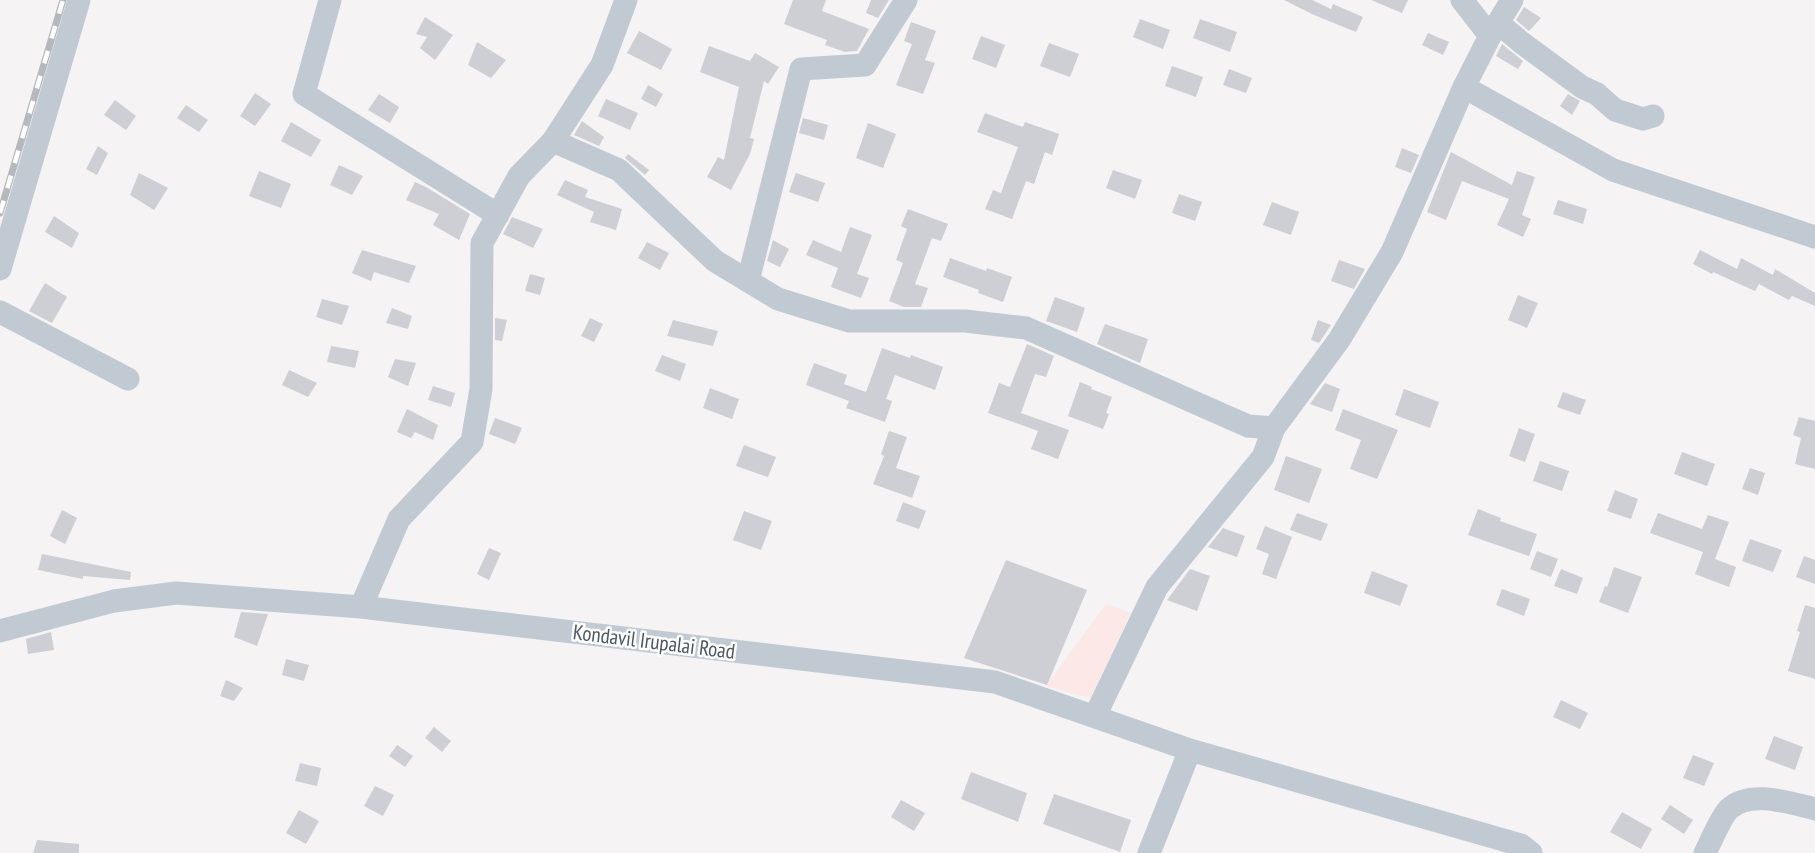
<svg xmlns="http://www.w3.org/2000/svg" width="1815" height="853" font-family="'PT Sans Narrow',sans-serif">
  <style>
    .medical { fill: #fce8e6 }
    .building { fill: #cdcfd5 }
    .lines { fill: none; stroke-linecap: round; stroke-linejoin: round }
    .minor { stroke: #c1cad2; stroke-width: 23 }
    .rail-casing { stroke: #b5b8bd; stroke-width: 7 }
    .rail { stroke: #fff; stroke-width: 4.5; stroke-dasharray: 13; stroke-linecap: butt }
    .labels { text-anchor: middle; stroke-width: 5; stroke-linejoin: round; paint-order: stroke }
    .street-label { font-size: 21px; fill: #4a5661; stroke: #fff }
  </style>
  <rect width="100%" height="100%" fill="#f5f3f3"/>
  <path class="medical" d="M1106,604L1131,613L1090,698L1046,686Z"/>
  <path class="building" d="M793,0H826L822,11L869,29L857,51L845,52L825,45L827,40L784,24Z
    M871,0H889L878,18L866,13Z
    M1284,0H1312L1331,9L1333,4L1363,17L1356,32L1314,15Z
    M1371,0H1408L1402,13Z
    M1524,7L1541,18L1529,31L1516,20Z
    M425,17L453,35L435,60L420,48L427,37L416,34Z
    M1140,19L1170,30L1163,49L1133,37Z
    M1200,19L1237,32L1230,52L1193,38Z
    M911,22L936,31L925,60L935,63L923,94L896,85L912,44L904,41Z
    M639,31L672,49L661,70L627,53Z
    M1428,33L1449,42L1443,55L1422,45Z
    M981,36L1005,45L996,68L972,59Z
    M477,42L506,60L491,78L468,65Z
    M1049,43L1079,54L1070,77L1040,66Z
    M1502,44L1523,61L1518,69L1496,56Z
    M709,46L750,61L755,53L779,67L768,84L764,81L750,138L754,139L750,154L731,190L707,177L718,157L724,160L739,87L700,72Z
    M1172,66L1203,77L1196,97L1165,86Z
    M1229,69L1252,78L1246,93L1223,85Z
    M648,85L663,94L656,107L641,99Z
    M255,93L271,104L255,126L240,116Z
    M379,94L399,107L390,123L368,110Z
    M1568,94L1580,101L1572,115L1560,106Z
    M606,99L638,113L630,130L598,116Z
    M115,100L136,116L126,130L104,115Z
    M186,105L208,120L199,132L177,118Z
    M985,113L1023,127L1025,122L1059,134L1052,155L1045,152L1034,184L1026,181L1012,219L985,209L993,190L1001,193L1018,147L977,132Z
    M803,118L828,125L824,140L799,133Z
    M582,121L604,137L599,146L574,135Z
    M291,122L321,140L311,157L281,141Z
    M868,123L896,134L883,168L856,158Z
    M98,146L108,153L97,175L86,169Z
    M1402,148L1419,155L1411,173L1395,167Z
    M1451,152L1512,185L1517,171L1535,177L1522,215L1531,219L1523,237L1497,225L1509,199L1462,181L1446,220L1427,212Z
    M628,154L649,170L645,175L625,158Z
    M339,165L363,176L352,195L330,185Z
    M1113,170L1142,180L1135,199L1106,188Z
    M259,171L291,184L281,208L249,196Z
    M139,173L168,188L154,210L130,195Z
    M796,173L825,183L818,202L789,192Z
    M565,180L588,190L585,197L622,209L616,230L590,222L594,212L557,195Z
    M415,182L426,187L470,214L459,240L433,225L439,214L406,200Z
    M1179,194L1202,202L1195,221L1172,213Z
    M1558,200L1587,209L1583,224L1553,214Z
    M1272,202L1299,212L1291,235L1263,225Z
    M908,209L948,224L941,241L932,238L915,284L928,288L921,307H904L889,301L903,263L896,260L907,229L901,226Z
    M54,216L79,233L72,248L45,232Z
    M512,217L543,229L533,248L503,234Z
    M850,227L872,235L857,274L869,278L861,298L831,287L838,268L806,255L813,240L841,252Z
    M773,240L789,249L780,267L767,261Z
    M647,242L669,253L660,270L638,258Z
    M362,250L416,266L409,283L374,272L371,281L352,273Z
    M1700,250L1737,269L1741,258L1773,275L1775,269L1815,293V306L1792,296L1789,300L1759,284L1755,291L1713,272L1712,274L1693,264Z
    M950,258L986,271L987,268L1012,277L1003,302L978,293L979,290L943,277Z
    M1339,260L1365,269L1354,289L1331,281Z
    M530,274L545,278L540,295L525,291Z
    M45,283L67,297L52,323L29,311Z
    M1518,295L1538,303L1527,328L1508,320Z
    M1055,297L1085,308L1077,332L1046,321Z
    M322,299L349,306L342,325L316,317Z
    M392,308L412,316L408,329L386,323Z
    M495,318L507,320L502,341L495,340Z
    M590,318L603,324L594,342L581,336Z
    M673,320L718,331L713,346L667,336Z
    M1318,320L1331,325L1319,343L1311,340Z
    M1105,324L1148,339L1140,363L1097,344Z
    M1027,344L1054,356L1046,377L1035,374L1021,413L1069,430L1058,459L1031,449L1038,431L988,413L999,383L1010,387Z
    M331,346L359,351L355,368L327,362Z
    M882,348L910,358L911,355L943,367L935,390L895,375L886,399L892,401L885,422L846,408L849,401L806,385L814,363L847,375L844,384L866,392Z
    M662,355L686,364L680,381L655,371Z
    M395,359L416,363L408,386L388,377Z
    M289,370L317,383L308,397L282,385Z
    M1080,382L1092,387L1091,389L1112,397L1106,413L1109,414L1103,429L1068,416Z
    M1325,383L1340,389L1332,412L1310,404Z
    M433,386L455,393L451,407L428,400Z
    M710,388L739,399L732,419L703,408Z
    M1404,389L1439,402L1430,428L1395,415Z
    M1563,392L1586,400L1580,415L1557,407Z
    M407,409L438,425L433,440L415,432L411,438L397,432Z
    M1343,409L1398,430L1377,479L1350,469L1361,440L1335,430Z
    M1799,417L1815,421V469L1795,464L1801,438L1793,435Z
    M495,418L522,428L515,444L489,434Z
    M1519,428L1535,434L1525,462L1509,456Z
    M889,431L907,437L896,468L920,476L912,498L873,484L884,456L881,454Z
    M744,445L776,457L768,477L736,466Z
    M1682,452L1715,464L1707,486L1674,474Z
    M1286,456L1322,469L1309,503L1274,490Z
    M1540,461L1569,471L1562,491L1533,481Z
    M1750,468L1765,473L1758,495L1742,489Z
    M1615,490L1638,499L1631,519L1607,511Z
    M903,502L926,511L919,529L896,521Z
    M1478,509L1501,518L1500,521L1537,534L1529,556L1468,535Z
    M62,510L77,518L65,544L50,536Z
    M744,511L772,521L761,550L733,540Z
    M1297,513L1328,524L1321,541L1290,530Z
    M1658,513L1702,529L1708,515L1729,522L1715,559L1736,567L1729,587L1695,574L1703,552L1650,533Z
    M1265,526L1292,537L1276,579L1262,574L1269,554L1256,549Z
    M1223,528L1245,536L1237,557L1208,547Z
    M1750,539L1782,550L1773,572L1742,561Z
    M489,548L501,553L489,580L477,574Z
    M1537,551L1558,559L1551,577L1530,569Z
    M42,554L131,572L130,580L83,576V579L38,570Z
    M1804,556L1815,560V584L1796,577Z
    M1006,560L1087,590L1047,685L964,658Z
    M1614,567L1642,577L1628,613L1599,602L1605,586L1607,587Z
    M1190,569L1210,576L1197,611L1167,600Z
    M1561,569L1583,578L1577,594L1554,586Z
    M1372,571L1408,585L1400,606L1364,593Z
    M1502,589L1530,599L1524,616L1496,605Z
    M1805,605L1815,608V679L1788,671L1800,632L1797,631Z
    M241,612L268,614L257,646L234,637Z
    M51,632L54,650L28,654L26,639Z
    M286,659L309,665L304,681L282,675Z
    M226,680L243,688L234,701L220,696Z
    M1561,700L1588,713L1580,729L1553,717Z
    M434,727L451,741L442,752L425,738Z
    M1774,736L1803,747L1795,770L1765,759Z
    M397,745L413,756L405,767L389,756Z
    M1693,755L1714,763L1704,786L1683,778Z
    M300,763L321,768L317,786L295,781Z
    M971,772L1027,793L1018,822L961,799Z
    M375,786L394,795L383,816L364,806Z
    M1054,794L1131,820L1120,852L1043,824Z
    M901,800L925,813L914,831L891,817Z
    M1670,805L1693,820L1684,834L1661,819Z
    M299,810L319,821L306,844L286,833Z
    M1622,812L1652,829L1641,849L1610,832Z
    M37,840L79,844V853H33Z"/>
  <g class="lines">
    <path class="minor" d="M330,0L304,94L498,215
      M1498,23L1522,43L1582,87L1597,94L1615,110L1643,119L1653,116
      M1490,36L1512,0
      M1464,87L1613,170L1815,237
      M553,141L619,170L715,261L778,299L849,321H965L1026,328L1248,426L1274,428
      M0,269L79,0
      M748,281L801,69L865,65L906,0
      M0,312L128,379
      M361,607L399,519L472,442L481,389L482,243L519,176L553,141L602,65L626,0
      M0,631L114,601L176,593L361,607L995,682L1190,750L1149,853
      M1095,716L1157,587L1263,457L1274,428L1339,340L1392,252L1464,87L1490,36L1462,0
      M1190,750L1521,845L1531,853
      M1705,853C1710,843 1722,815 1729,809C1750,789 1790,803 1815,809"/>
    <defs>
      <path id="rail" d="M0,213L63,0"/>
    </defs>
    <use href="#rail" class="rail-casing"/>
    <use href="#rail" class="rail"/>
  </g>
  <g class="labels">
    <g class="street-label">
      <text transform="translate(654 642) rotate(7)" y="7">Kondavil Irupalai Road</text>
    </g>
  </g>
</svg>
